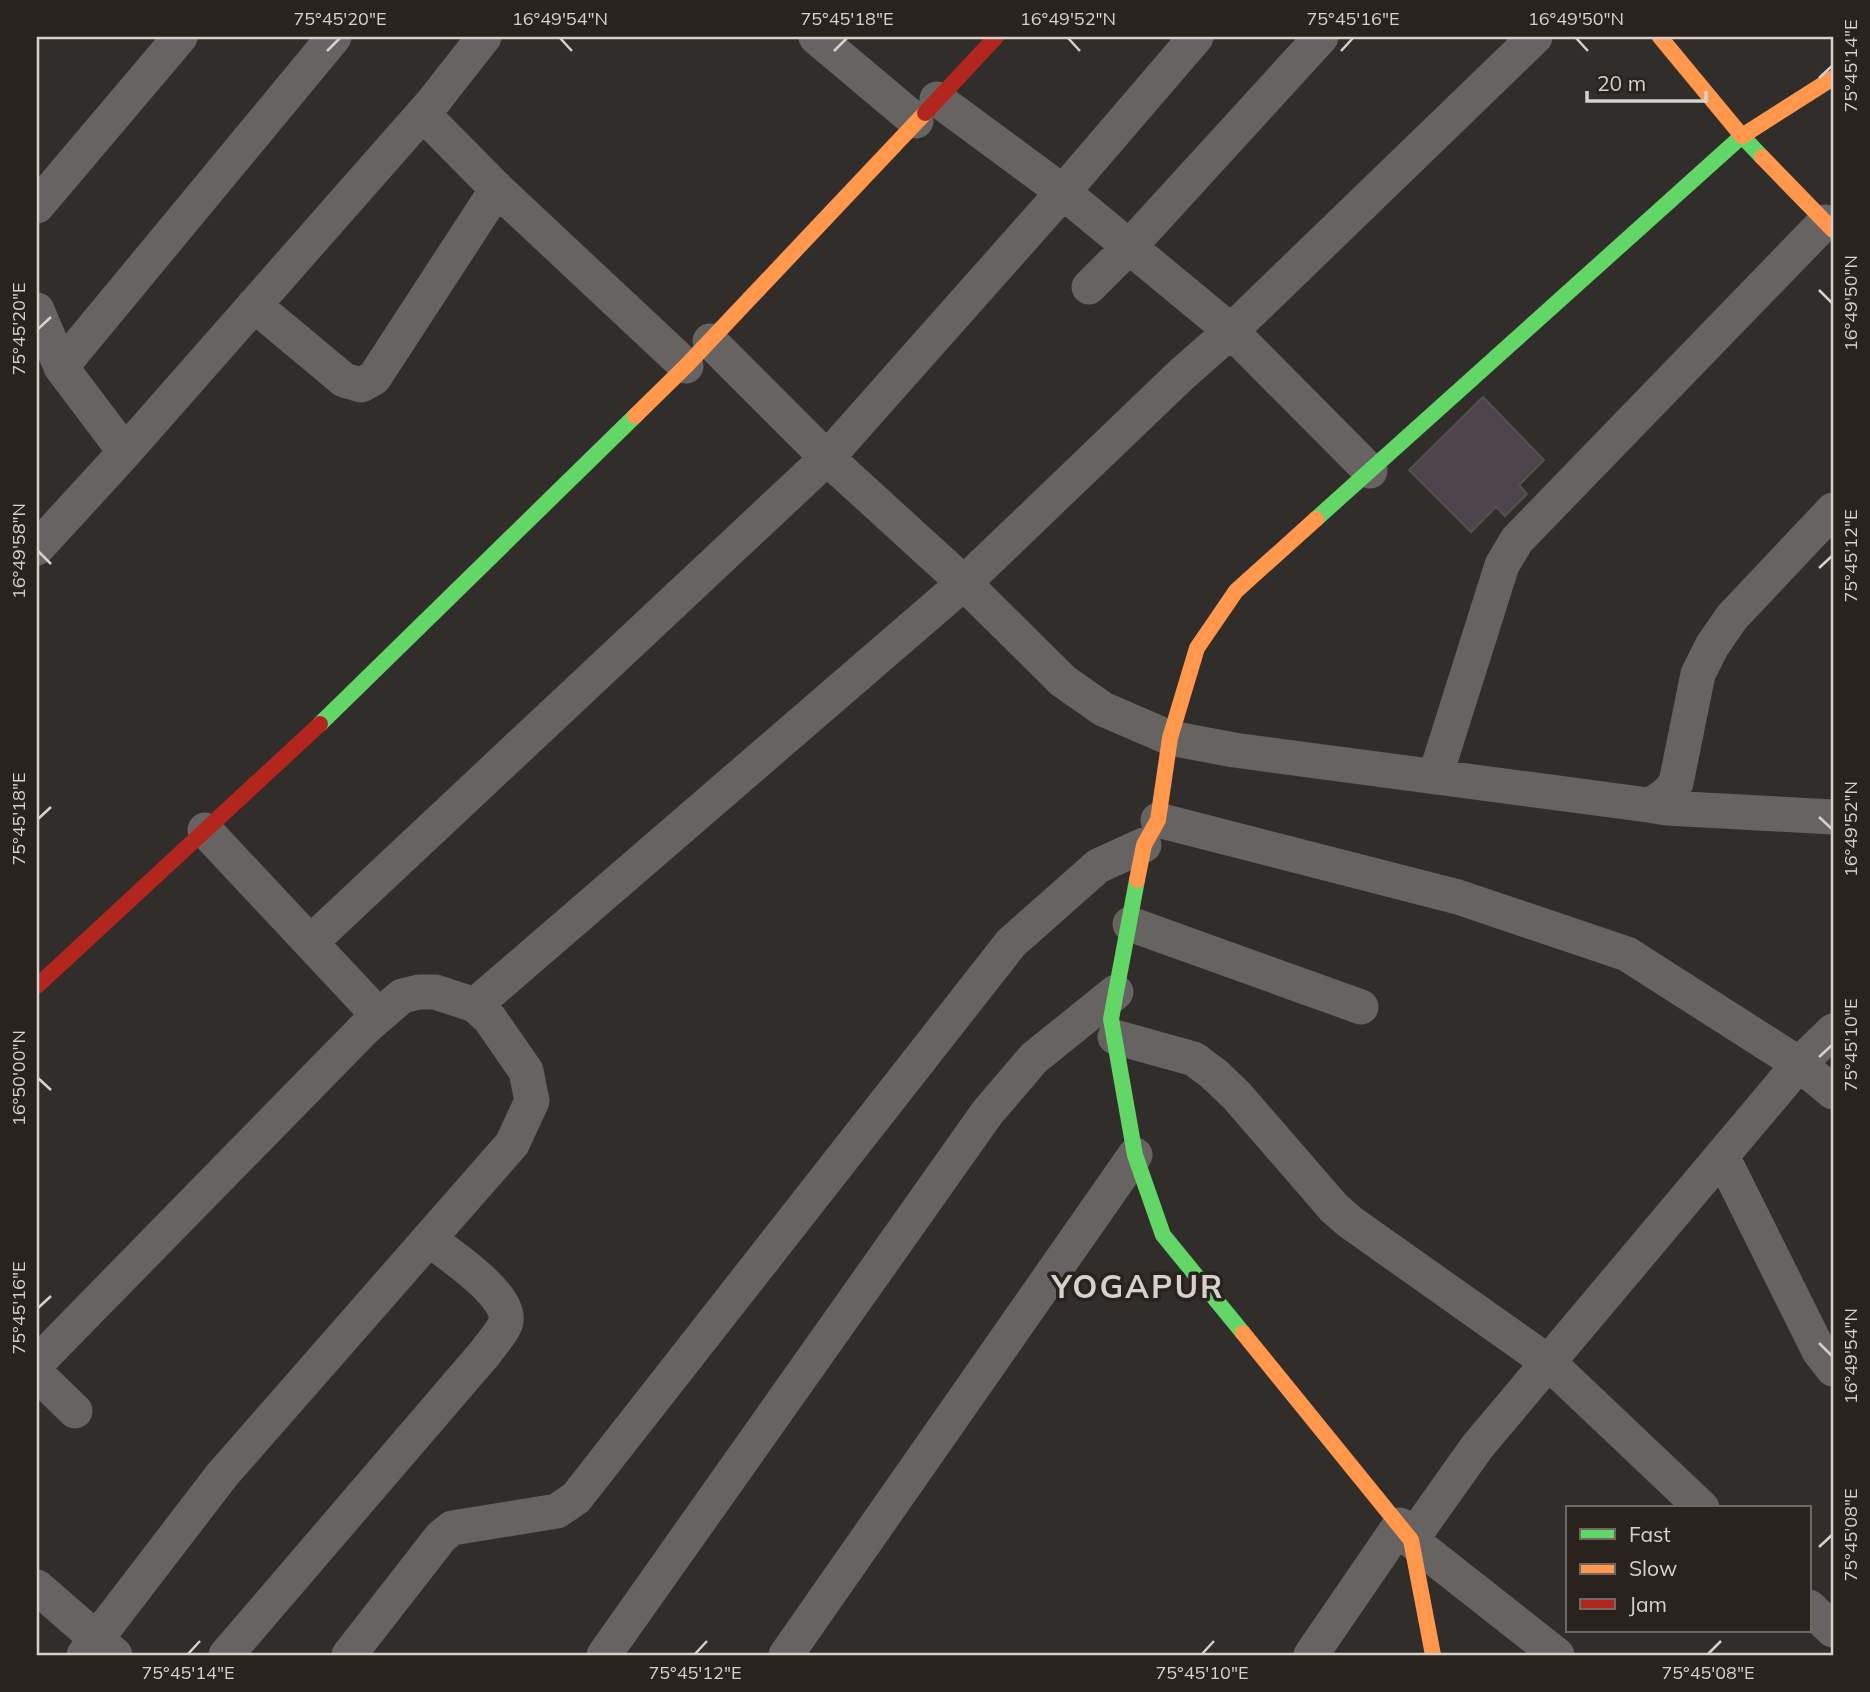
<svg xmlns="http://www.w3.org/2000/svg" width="1870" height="1692" font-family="Mulish,sans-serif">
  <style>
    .building { fill: #4f444b; stroke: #545151; stroke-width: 2 }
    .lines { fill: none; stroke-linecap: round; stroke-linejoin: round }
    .street { stroke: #666362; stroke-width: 35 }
    .fast { stroke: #63d668; stroke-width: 16 }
    .slow { stroke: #ff974d; stroke-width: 16 }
    .jam { stroke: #b3261e; stroke-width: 16 }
    .ticks { fill: none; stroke: #d6d1cd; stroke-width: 2.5 }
    .labels { text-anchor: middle; stroke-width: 7; stroke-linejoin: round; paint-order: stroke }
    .district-label { font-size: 32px; font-weight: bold; letter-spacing: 2px; fill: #d6d1cd; stroke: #2a221d }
    .neatline { fill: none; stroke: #d6d1cd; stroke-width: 2.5 }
    .ticks-label { font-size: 18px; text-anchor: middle; fill: #d6d1cd }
  </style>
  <rect width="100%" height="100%" fill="#312d2a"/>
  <path class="building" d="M1483,397L1544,460L1519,485L1527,494L1505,516L1496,507L1471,532L1409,470Z"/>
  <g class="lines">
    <path class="street" d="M816,37L916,121
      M1535,37L1231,331L1182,374L964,583L1063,681L1103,709L1170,738L1234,750L1648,805C1661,800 1668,794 1676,783L1698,674L1712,646L1732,617L1833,510
      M937,99L1063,192L1231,331L1370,471
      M423,114L497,189L686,366
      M37,206L180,37
      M1089,287L1130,246L1321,37
      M254,305L344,380L361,385L374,378L497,189
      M37,310L61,367L125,452
      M61,367L334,37
      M37,548L125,452L433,102L484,37
      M1435,777L1502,565L1517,540L1825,222
      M1648,805L1667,808L1833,817
      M1158,820L1458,897L1627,954L1799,1064L1833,1092
      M205,830L379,1016
      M1130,924L1361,1007
      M311,942L827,458L1063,192L1196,37
      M475,1005L964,583L827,458L710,341
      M1115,1037L1194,1059L1214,1074L1237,1096L1334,1208L1350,1222L1548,1362L1702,1508
      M1722,1156L1819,1351L1833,1369
      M37,1363L365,1028L402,996L419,992H435L475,1005L490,1019L526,1071L532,1101L512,1144L222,1475L84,1655
      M37,1374L75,1411
      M37,1587L115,1655
      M1809,1607L1833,1630
      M226,1655L485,1353C491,1344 504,1331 506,1321C511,1295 448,1254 429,1239
      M349,1655L441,1537L452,1528L557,1511L576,1498L1011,943L1098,866L1144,845
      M604,1655L987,1113L1034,1058L1116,992
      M786,1655L1135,1155
      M1311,1655L1400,1525
      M1557,1655L1411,1540L1477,1447L1799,1064L1833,1031"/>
    <path class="fast" d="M1316,519L1742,136L1762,157
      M320,724L635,416
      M1137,880L1111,1019L1135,1155L1163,1235L1243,1333"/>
    <path class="slow" d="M1660,37L1742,136L1833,78
      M1762,157L1833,230
      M635,416L686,366L925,113
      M1137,880L1144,845L1158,820L1170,738L1197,648L1236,591L1316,519
      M1243,1333L1411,1540L1433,1655"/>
    <path class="jam" d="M925,113L996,37
      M37,986L320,724"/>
  </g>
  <path class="ticks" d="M560,38L572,51M1068,38L1080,51M1576,38L1588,51M327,51L340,38M834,51L847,38M1341,51L1353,38M1819,78L1832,66M1819,290L1832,303M38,329L51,317M38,551L51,564M1819,568L1832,556M1819,817L1832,829M38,819L51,807M1819,1057L1832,1045M38,1078L51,1090M38,1308L51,1296M1819,1343L1832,1356M1819,1547L1832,1535M188,1654L200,1641M695,1654L707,1641M1202,1654L1214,1641M1708,1654L1721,1641"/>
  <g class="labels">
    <g class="district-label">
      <text x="1138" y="1298">YOGAPUR</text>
    </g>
  </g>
  <rect width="1870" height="1692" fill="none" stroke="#2a221d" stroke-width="77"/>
  <rect x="1566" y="1506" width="245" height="126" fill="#2a221d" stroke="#6f6863" stroke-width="2"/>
  <rect x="1580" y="1529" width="35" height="10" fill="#63d668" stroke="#6f6863" stroke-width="2"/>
  <text x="1629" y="1542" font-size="21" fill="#d6d1cd">Fast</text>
  <rect x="1580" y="1564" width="35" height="10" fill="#ff974d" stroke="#6f6863" stroke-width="2"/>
  <text x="1629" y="1576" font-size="21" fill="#d6d1cd">Slow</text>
  <rect x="1580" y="1599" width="35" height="10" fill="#b3261e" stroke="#6f6863" stroke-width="2"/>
  <text x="1629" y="1612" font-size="21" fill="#d6d1cd">Jam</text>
  <path d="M1587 91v10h119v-10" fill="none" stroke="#d6d1cd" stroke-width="3.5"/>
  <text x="1597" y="91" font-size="21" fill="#d6d1cd" stroke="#2a221d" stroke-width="5" paint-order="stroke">20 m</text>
  <rect x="38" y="38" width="1794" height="1616" class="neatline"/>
  <g class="ticks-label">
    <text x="340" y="25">75°45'20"E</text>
    <text x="560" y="25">16°49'54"N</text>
    <text x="847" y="25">75°45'18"E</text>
    <text x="1068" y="25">16°49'52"N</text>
    <text x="1353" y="25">75°45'16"E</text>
    <text x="1576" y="25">16°49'50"N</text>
    <text transform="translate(1851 66) rotate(-90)" y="6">75°45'14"E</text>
    <text transform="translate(1851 303) rotate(-90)" y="6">16°49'50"N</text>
    <text transform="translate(19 329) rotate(-90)" y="6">75°45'20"E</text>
    <text transform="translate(19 551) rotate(-90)" y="6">16°49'58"N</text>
    <text transform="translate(1851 556) rotate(-90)" y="6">75°45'12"E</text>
    <text transform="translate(19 819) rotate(-90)" y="6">75°45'18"E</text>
    <text transform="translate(1851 829) rotate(-90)" y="6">16°49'52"N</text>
    <text transform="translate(1851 1045) rotate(-90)" y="6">75°45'10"E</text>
    <text transform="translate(19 1078) rotate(-90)" y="6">16°50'00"N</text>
    <text transform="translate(19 1308) rotate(-90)" y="6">75°45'16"E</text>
    <text transform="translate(1851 1356) rotate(-90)" y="6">16°49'54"N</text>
    <text transform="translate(1851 1535) rotate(-90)" y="6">75°45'08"E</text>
    <text x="188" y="1679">75°45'14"E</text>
    <text x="695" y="1679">75°45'12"E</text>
    <text x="1202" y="1679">75°45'10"E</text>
    <text x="1708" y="1679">75°45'08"E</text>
  </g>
</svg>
